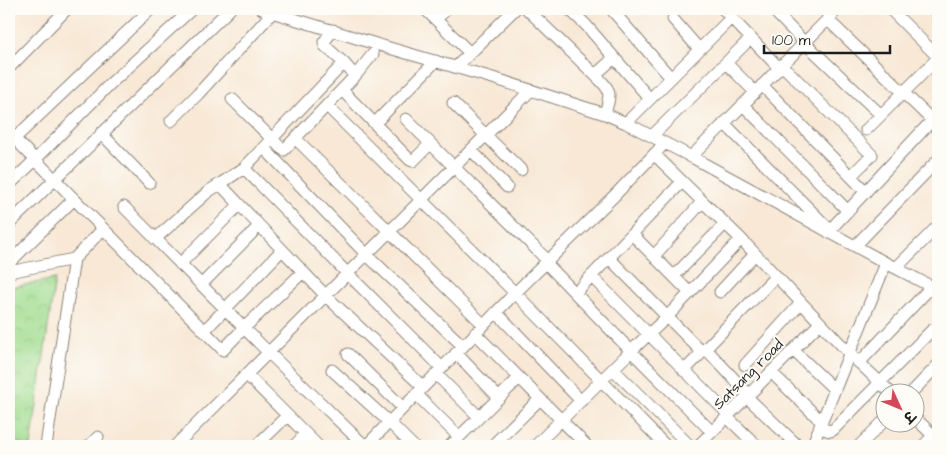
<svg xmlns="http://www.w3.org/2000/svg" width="947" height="455" font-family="'Architects Daughter','Playpen Sans Deva',sans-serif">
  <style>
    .park { fill: url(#park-crowns); stroke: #5e7c56 }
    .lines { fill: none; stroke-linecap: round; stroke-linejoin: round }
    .minor-casing { stroke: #8a8278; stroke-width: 13 }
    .minor { stroke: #fff; stroke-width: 11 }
    .labels { text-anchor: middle; stroke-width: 4; stroke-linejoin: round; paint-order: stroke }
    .street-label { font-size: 15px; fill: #1c1c1c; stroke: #fdfcf7 }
  </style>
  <defs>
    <pattern id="park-crowns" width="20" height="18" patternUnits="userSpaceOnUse" patternTransform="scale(1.25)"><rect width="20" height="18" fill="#a1dd91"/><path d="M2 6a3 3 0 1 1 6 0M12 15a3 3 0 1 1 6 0" fill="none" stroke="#8abd7c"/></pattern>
  </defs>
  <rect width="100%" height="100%" fill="#fdfcf7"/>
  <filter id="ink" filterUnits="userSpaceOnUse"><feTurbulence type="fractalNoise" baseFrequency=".02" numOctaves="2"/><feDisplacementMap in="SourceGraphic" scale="10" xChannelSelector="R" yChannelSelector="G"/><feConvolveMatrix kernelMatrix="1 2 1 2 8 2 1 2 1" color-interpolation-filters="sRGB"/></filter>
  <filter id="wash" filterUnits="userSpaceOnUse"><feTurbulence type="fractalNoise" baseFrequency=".0096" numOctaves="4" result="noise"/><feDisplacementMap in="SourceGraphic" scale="20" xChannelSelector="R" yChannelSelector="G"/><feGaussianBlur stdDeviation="1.12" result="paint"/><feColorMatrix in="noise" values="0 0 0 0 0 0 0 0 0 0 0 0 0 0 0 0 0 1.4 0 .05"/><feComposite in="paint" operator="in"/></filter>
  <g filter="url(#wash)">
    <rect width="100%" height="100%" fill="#f8e8d5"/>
    <path class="park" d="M55,279L31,446H9V288Z"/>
  </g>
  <g filter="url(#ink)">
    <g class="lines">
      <defs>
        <path id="minor" d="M262,9L379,45L496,79L605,114L626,123L688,155L886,263L938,290
          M425,9L470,53
          M527,9L595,75L614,58
          M569,9L586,25L650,99
          M611,9L671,78
          M723,9L779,68
          M772,9L804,42L881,115
          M890,9L938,57
          M933,9L938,14
          M436,19L447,9
          M673,19L699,49
          M827,19L938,126
          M726,63L755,92
          M782,65L872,155L851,176
          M456,67L515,9
          M9,68L67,9
          M595,75C612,91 611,92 605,114
          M355,76L373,54
          M762,85L866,192
          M342,90L410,160L413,161L430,144
          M232,99L281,148L284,150L355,76L344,63L325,46L324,42L333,30
          M453,103L521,170
          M743,105L848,211
          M327,106L515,293L666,446
          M406,119L548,261
          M171,121L198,94L273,12
          M375,123L436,61
          M626,123L731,18
          M724,123L827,227
          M866,130L938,58
          M9,133L223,350L244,328L303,272
          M101,133L149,183
          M652,136L751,38
          M14,139L151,9
          M296,139L484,325
          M264,148L367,255L463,346
          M471,150L507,187
          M654,154L741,239L849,353L890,392
          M691,157L838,9
          M244,168L348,274L442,368
          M220,184L244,168L344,63
          M9,185L35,160L110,84L192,9
          M124,207L269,353L365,446
          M9,224L230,9
          M828,232L938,114
          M632,234L690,293
          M155,239L209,191L220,184L326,296L423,387
          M855,246L938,160
          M654,256L702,202
          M609,258L702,352
          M9,263L74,199
          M546,263L631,351L712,432
          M180,264L239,205
          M896,268L938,226
          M9,272L74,259
          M591,276L729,415
          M674,276L725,224
          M201,285L259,226
          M720,292L755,254
          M575,293L682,182
          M496,312L581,401
          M204,331L282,250
          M475,333L587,446
          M706,349L749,395
          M793,350L835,390
          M456,353L499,398
          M348,354L403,408
          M859,363L932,286
          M745,365L801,303
          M613,369L690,446
          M332,370L389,422L413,446
          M684,371L776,276
          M771,372L822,422
          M436,374L479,417
          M247,375L318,446
          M912,392L938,365
          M416,394L459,437
          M747,397L798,446
          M727,417L757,446
          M914,417L938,440
          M820,428L830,431L833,430L932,330
          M46,446L74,259L103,229
          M89,446L98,437
          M175,446L530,91
          M256,446L287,416
          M294,446L306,434
          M366,446L515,293L614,196L665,143
          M450,446L519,378
          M492,446L540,399
          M535,446L631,351L667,317L741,239
          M698,446L820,323
          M812,446L886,263
          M859,446L884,421
          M923,446L938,431"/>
      </defs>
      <use href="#minor" class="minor-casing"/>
      <use href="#minor" class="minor"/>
    </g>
  </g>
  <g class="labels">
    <g class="street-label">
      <text transform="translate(748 374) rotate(-45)" y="5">Satsang road</text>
    </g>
  </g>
  <rect width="947" height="455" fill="none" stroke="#fdfcf7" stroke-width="30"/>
  <g transform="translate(900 408) rotate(134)"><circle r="24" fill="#fdfcf7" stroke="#a3a29f"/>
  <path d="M0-4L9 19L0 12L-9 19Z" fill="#d1495b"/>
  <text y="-8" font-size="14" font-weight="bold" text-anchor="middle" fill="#1c1c1c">उ</text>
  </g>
  <path d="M764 45v8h126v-8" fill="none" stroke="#1c1c1c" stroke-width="2.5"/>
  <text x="772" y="45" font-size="15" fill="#1c1c1c" stroke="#fdfcf7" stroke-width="4" paint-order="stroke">100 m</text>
</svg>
